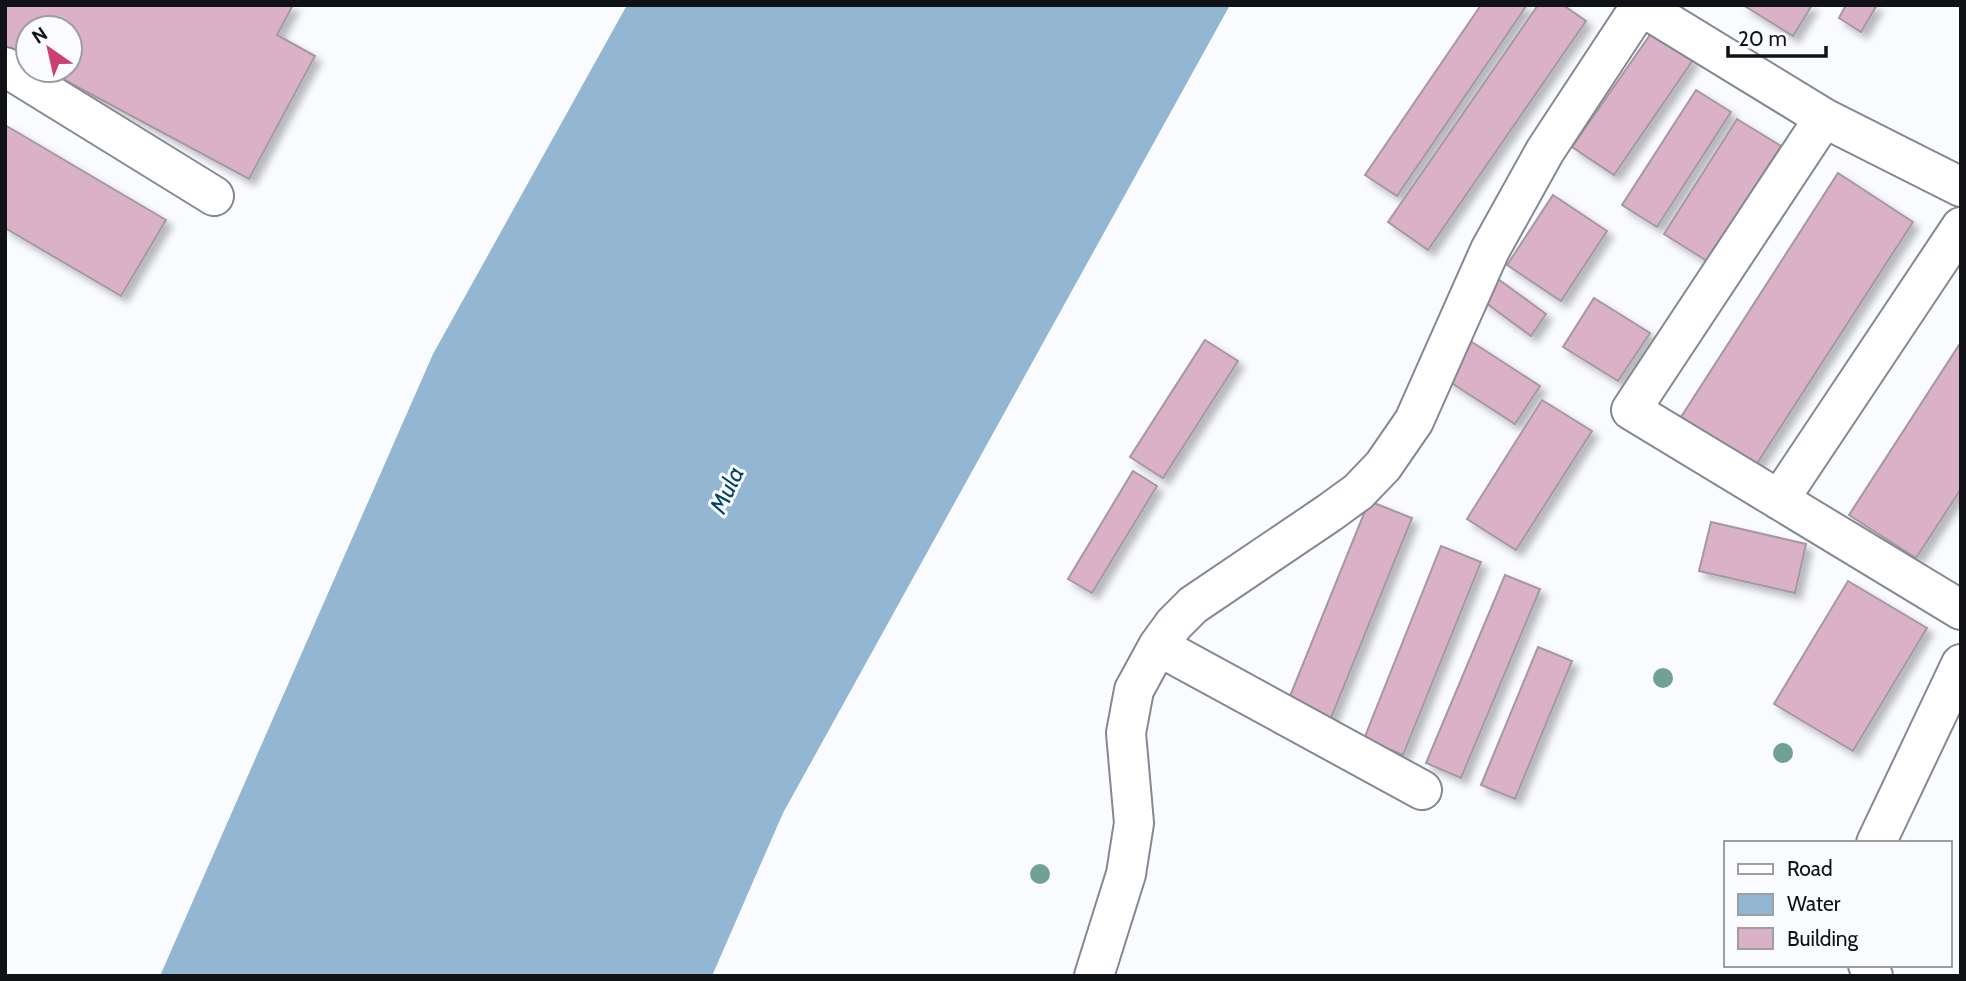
<svg xmlns="http://www.w3.org/2000/svg" width="1966" height="981" font-family="Cabin,sans-serif">
  <style>
    .water { fill: #93b6d2 }
    .building { fill: #dab1c7; stroke: #a4999f; stroke-width: 2; filter: url(#shadow) }
    .lines { fill: none; stroke-linecap: round; stroke-linejoin: round }
    .minor-casing { stroke: #848891; stroke-width: 42 }
    .minor { stroke: #fff; stroke-width: 38 }
    .tree { fill: #71a195 }
    .labels { text-anchor: middle; stroke-width: 6; stroke-linejoin: round; paint-order: stroke }
    .water-label { font-size: 24px; font-style: italic; fill: #044368; stroke: #f9fbff }
  </style>
  <defs>
    <filter id="shadow"><feDropShadow dx="6" dy="6" stdDeviation="3.5" flood-color="#0004"/></filter>
  </defs>
  <rect width="100%" height="100%" fill="#f9fbff"/>
  <path class="water" d="M627,5H1230L783,813L712,976H160L433,354Z"/>
  <path class="building" d="M5,5H293L277,35L315,56L249,179L46,70H70V28H28V60L5,48Z
    M1481,5H1527L1397,196L1365,175Z
    M1538,5H1563L1586,21L1428,250L1388,222Z
    M1743,5H1812L1793,36Z
    M1846,5H1877L1861,32L1839,18Z
    M1652,32L1693,60L1614,175L1572,147Z
    M1696,90L1731,112L1657,227L1622,205Z
    M1737,119L1781,146L1707,261L1664,234Z
    M5,125L166,220L121,296L5,228Z
    M1838,173L1913,222L1747,479L1672,431Z
    M1553,195L1607,231L1561,301L1507,265Z
    M1498,279L1546,314L1531,336L1482,300Z
    M1594,298L1650,333L1618,381L1563,347Z
    M1205,340L1238,361L1163,478L1130,457Z
    M1472,342L1540,386L1515,424L1447,380Z
    M1961,342V489L1916,558L1849,515Z
    M1542,400L1592,431L1516,550L1467,519Z
    M1133,471L1157,486L1092,593L1068,579Z
    M1369,501L1412,518L1329,723L1286,706Z
    M1711,522L1806,544L1795,593L1699,571Z
    M1441,546L1481,562L1403,755L1364,739Z
    M1505,575L1540,589L1461,778L1426,763Z
    M1848,581L1927,628L1853,751L1774,704Z
    M1538,647L1572,661L1515,799L1481,785Z"/>
  <g class="lines">
    <defs>
      <path id="minor" d="M1641,6L1824,118L1961,187
        M5,67L214,196
        M1824,118L1631,410L1961,610
        M1779,500L1961,227
        M1158,646L1422,790
        M1876,843L1961,664
        M1868,965L1873,976
        M1094,976L1126,874L1134,823L1126,733L1134,690L1158,646L1174,624L1193,605L1329,513L1358,492L1383,466L1414,421L1490,250L1545,151L1641,5"/>
    </defs>
    <use href="#minor" class="minor-casing"/>
    <use href="#minor" class="minor"/>
  </g>
  <g class="tree">
    <circle cx="1663" cy="678" r="10"/>
    <circle cx="1783" cy="753" r="10"/>
    <circle cx="1040" cy="874" r="10"/>
  </g>
  <g class="labels">
    <g class="water-label">
      <text transform="translate(727 490) rotate(-65)" y="8">Mula</text>
    </g>
  </g>
  <rect width="1966" height="981" fill="none" stroke="#101215" stroke-width="14"/>
  <rect x="1724" y="841" width="228" height="126" fill="#f9fbff" stroke="#9c9ea1" stroke-width="2"/>
  <rect x="1738" y="864" width="35" height="10" fill="#ffffff" stroke="#9c9ea1" stroke-width="2"/>
  <text x="1787" y="876" font-size="21" fill="#101215">Road</text>
  <rect x="1738" y="894" width="35" height="21" fill="#93b6d2" stroke="#9c9ea1" stroke-width="2"/>
  <text x="1787" y="911" font-size="21" fill="#101215">Water</text>
  <rect x="1738" y="928" width="35" height="21" fill="#dab1c7" stroke="#9c9ea1" stroke-width="2"/>
  <text x="1787" y="946" font-size="21" fill="#101215">Building</text>
  <g transform="translate(49 49) rotate(326)"><circle r="33" fill="#f9fbff" stroke="#9c9ea1" stroke-width="2"/>
  <path d="M0-5L12 26L0 18L-12 26Z" fill="#cc3f6f"/>
  <text y="-10" font-size="19" font-weight="bold" text-anchor="middle" fill="#101215">N</text>
  </g>
  <path d="M1728 46v10h98v-10" fill="none" stroke="#101215" stroke-width="3.5"/>
  <text x="1738" y="46" font-size="21" fill="#101215" stroke="#f9fbff" stroke-width="5" paint-order="stroke">20 m</text>
</svg>
